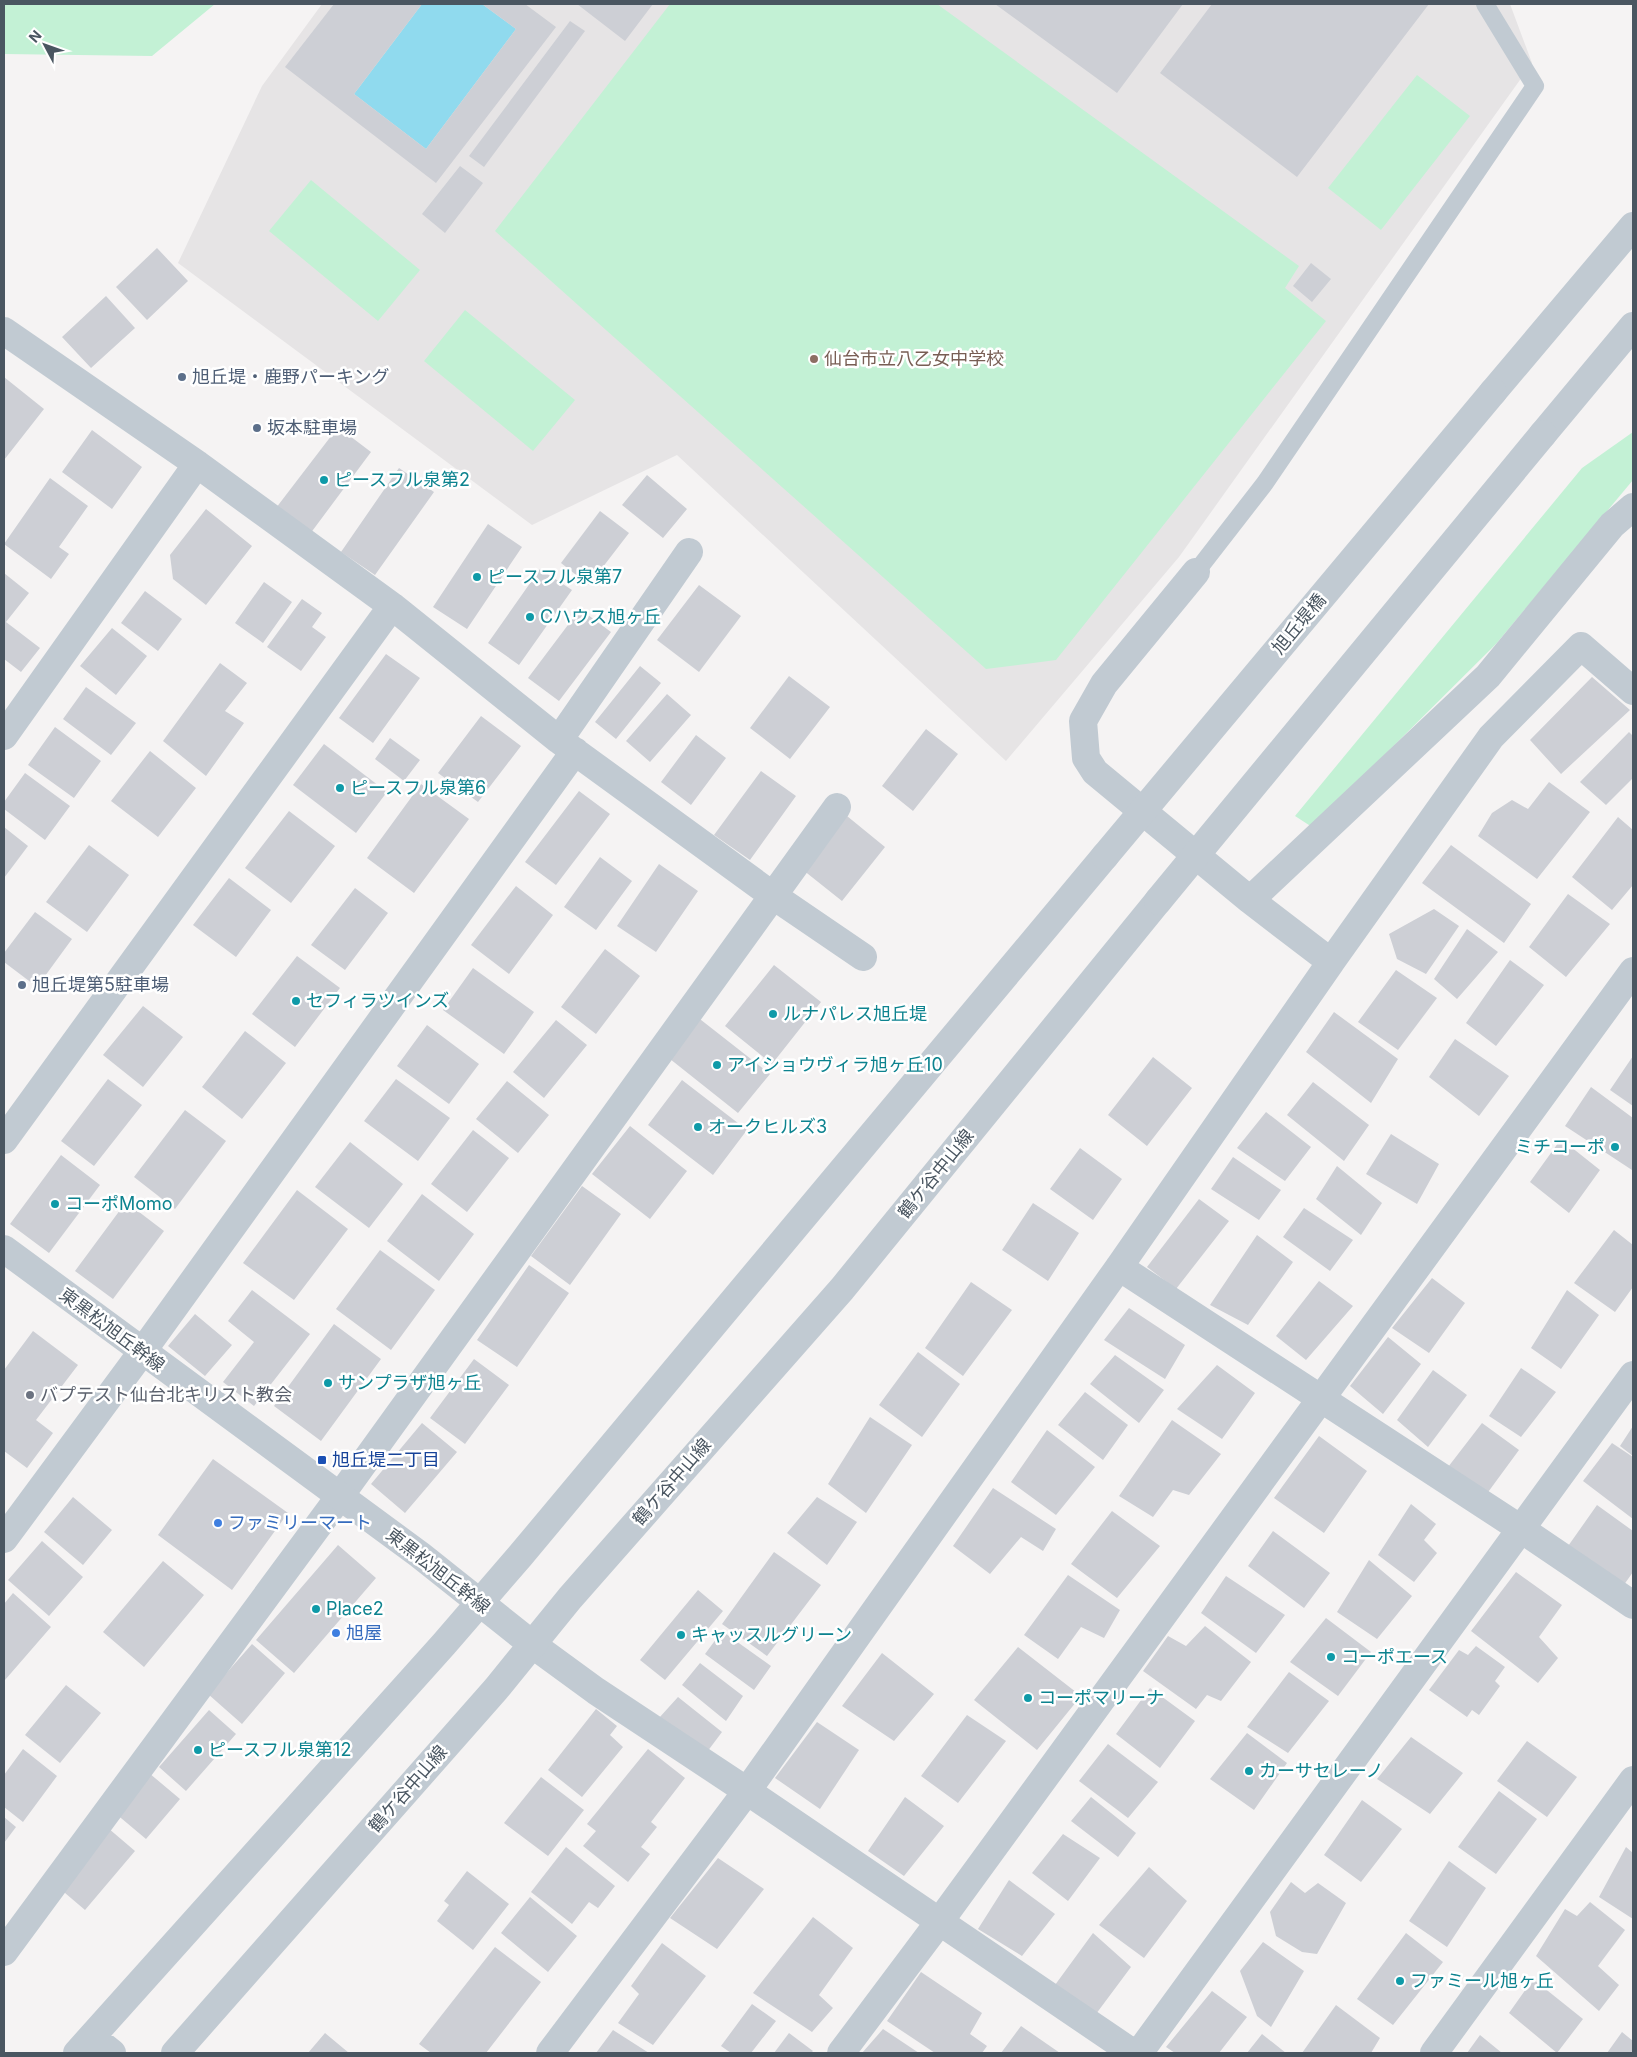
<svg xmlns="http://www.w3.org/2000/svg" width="1637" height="2057" font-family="Inter,'Noto Sans JP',sans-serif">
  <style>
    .education { fill: #e6e4e5 }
    .green { fill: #c3f1d5 }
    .water { fill: #90daee }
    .building { fill: #cdcfd5 }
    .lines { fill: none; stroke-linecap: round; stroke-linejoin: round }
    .service { stroke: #c1cad2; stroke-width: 18 }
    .minor { stroke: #c1cad2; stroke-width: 28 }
    .tertiary { stroke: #c1cad2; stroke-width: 28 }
    .tertiary-bridge { stroke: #c1cad2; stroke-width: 28 }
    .education-dot { fill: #8d6e63; stroke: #fff; stroke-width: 2 }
    .service-dot { fill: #5c6f8a; stroke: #fff; stroke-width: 2 }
    .culture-dot { fill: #0f9aa8; stroke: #fff; stroke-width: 2 }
    .worship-dot { fill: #6b7280; stroke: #fff; stroke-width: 2 }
    .transit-dot { fill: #1a4fb4; stroke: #fff; stroke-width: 2 }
    .shop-dot { fill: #3f7fe0; stroke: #fff; stroke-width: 2 }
    .labels { text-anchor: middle; stroke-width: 5; stroke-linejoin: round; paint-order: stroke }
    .education-label { font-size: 18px; fill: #785e54; stroke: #fff; text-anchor: start }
    .service-label { font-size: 18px; fill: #4e5e75; stroke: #fff; text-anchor: start }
    .culture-label { font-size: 18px; fill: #0d838f; stroke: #fff; text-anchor: start }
    .street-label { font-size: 18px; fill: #4a5661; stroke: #fff }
    .worship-label { font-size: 18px; fill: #5b616d; stroke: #fff; text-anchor: start }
    .transit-label { font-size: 18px; fill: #164399; stroke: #fff; text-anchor: start }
    .shop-label { font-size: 18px; fill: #366cbe; stroke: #fff; text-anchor: start }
  </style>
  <rect width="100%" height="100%" fill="#f5f3f3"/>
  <path class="education" d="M322,4H1510L1532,63L1179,557L1006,761L677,455L532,525L178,263L262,86Z"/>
  <path class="green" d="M4,4H215L152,56L4,54Z
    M670,4H937L1299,266L1285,288L1326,321L1056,660L986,669L495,231Z
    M1417,75L1470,116L1381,230L1328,188Z
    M311,180L420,270L378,321L269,231Z
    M465,310L575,400L533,451L424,361Z
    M1633,432V480L1496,644L1312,827L1295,816L1582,468Z"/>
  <path class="water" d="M422,4H482L516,29L426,149L354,94Z"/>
  <path class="building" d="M334,4H422L354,94L426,149L516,29L482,4H525L556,27L436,183L285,67Z
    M577,4H653L625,41Z
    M995,4H1183L1117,93Z
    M1212,4H1429L1297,177L1160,73Z
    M570,21L585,31L484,167L469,156Z
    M460,166L483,183L445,233L422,214Z
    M157,248L188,281L147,320L116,287Z
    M1311,263L1331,279L1312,302L1293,286Z
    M106,296L135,328L91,368L62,337Z
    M4,377L44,409L4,460Z
    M338,427L371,452L310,534L276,508Z
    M92,430L142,467L112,509L62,472Z
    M399,468L434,492L375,575L341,552Z
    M647,475L687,509L663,538L622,505Z
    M50,478L88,506L59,547L69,554L51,579L4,544Z
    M206,509L252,546L206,605L173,579L170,555Z
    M600,511L629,533L589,585L561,563Z
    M488,524L522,547L467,629L433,607Z
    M540,569L572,590L519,665L488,643Z
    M4,573L29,593L6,622L40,648L21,672L4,659Z
    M264,582L292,602L263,643L235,623Z
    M699,585L741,616L699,672L657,640Z
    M145,591L182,619L158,651L121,623Z
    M302,599L322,613L312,627L326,637L301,671L267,647Z
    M580,609L611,632L559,701L528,678Z
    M112,628L147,656L116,695L80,666Z
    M386,654L420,678L373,743L339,718Z
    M220,663L247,683L225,711L244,723L206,776L163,741Z
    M640,666L661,683L616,739L595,722Z
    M789,676L830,707L790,759L750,728Z
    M1592,677L1630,710L1561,774L1530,740Z
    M86,687L136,723L111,755L63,719Z
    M667,694L691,715L650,762L626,741Z
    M481,716L521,746L478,802L438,773Z
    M55,727L101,761L74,798L28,765Z
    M926,729L958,754L913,811L882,786Z
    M1629,732L1633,736V778L1606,805L1580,782Z
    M696,735L726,758L691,805L661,782Z
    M390,738L420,760L404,781L375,759Z
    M324,744L387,792L356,833L293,785Z
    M150,751L196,788L158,837L111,801Z
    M761,771L796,796L750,860L714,835Z
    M25,773L70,806L45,840L4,809V802Z
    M1549,782L1590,812L1537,879L1478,836L1492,813L1512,800L1528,809Z
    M421,784L469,819L414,893L367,858Z
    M579,791L610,814L556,885L525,862Z
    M289,811L335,846L291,903L245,868Z
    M847,816L885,847L842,901L803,870Z
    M1618,817L1633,830V885L1612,910L1572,877Z
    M4,827L28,846L4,878Z
    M89,845L129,875L87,932L46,902Z
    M1451,845L1531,904L1504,943L1422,883Z
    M600,857L632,881L596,930L564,907Z
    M659,864L698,891L656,952L617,926Z
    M229,878L271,910L236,957L193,925Z
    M516,886L553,915L509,974L471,945Z
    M355,888L388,913L345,970L311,945Z
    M1568,894L1610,924L1566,977L1529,947Z
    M1434,909L1459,926L1426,974L1397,959L1389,934Z
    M35,912L72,939L37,987L4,962V953Z
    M1467,929L1498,952L1457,999L1434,979Z
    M605,949L640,976L596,1034L561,1007Z
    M297,956L340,988L295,1047L252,1014Z
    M1510,960L1544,985L1496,1046L1466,1023Z
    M774,965L821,1002L772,1064L725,1026Z
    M473,968L534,1012L504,1054L443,1010Z
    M1396,970L1437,998L1398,1050L1358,1022Z
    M143,1006L183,1037L143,1087L103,1055Z
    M1334,1012L1398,1059L1371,1103L1306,1052Z
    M696,1016L770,1074L738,1113L665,1055Z
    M556,1020L587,1045L544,1098L513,1072Z
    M427,1025L479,1064L449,1104L397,1066Z
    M245,1031L286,1063L242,1119L202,1087Z
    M1455,1039L1509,1076L1479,1116L1429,1077Z
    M1633,1056V1106L1610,1090Z
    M1153,1057L1192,1088L1147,1146L1108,1115Z
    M108,1079L142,1105L94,1166L61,1141Z
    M396,1079L450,1118L418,1161L364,1121Z
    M682,1080L747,1130L713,1175L648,1125Z
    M507,1081L549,1115L518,1153L476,1119Z
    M1313,1082L1369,1125L1344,1161L1287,1115Z
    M1591,1087L1633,1118L1632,1170L1565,1126Z
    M185,1110L226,1141L175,1209L134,1177Z
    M1266,1112L1311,1147L1285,1181L1237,1148Z
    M630,1126L687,1171L650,1219L592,1174Z
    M473,1130L509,1158L467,1212L431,1184Z
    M1391,1134L1439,1164L1417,1204L1366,1174Z
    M1561,1139L1600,1170L1569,1213L1530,1182Z
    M350,1142L403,1184L369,1228L315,1187Z
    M1080,1148L1122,1179L1093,1220L1050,1189Z
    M61,1155L100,1185L49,1253L10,1224Z
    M1233,1157L1281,1190L1259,1220L1211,1189Z
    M1337,1166L1382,1203L1361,1235L1316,1199Z
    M582,1186L621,1214L570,1285L531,1256Z
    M297,1190L348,1229L294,1300L243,1263Z
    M422,1194L474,1234L439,1281L387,1241Z
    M1199,1199L1229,1221L1176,1289L1147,1267Z
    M126,1202L164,1231L113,1299L75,1271Z
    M1033,1203L1079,1233L1048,1281L1002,1250Z
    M1304,1208L1353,1240L1330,1271L1283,1237Z
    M1614,1230L1633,1245V1287L1615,1312L1574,1283Z
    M1257,1235L1293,1262L1248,1325L1210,1305Z
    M380,1250L435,1290L391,1350L336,1309Z
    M529,1265L569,1293L517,1367L477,1340Z
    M1432,1278L1465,1303L1429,1353L1392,1328Z
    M1319,1281L1353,1306L1306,1360L1276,1336Z
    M971,1282L1012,1310L963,1376L925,1348Z
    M252,1290L310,1334L254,1406L223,1382L254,1342L228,1321Z
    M1567,1290L1599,1315L1561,1369L1531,1348Z
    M1129,1308L1185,1345L1165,1379L1104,1340Z
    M195,1314L232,1345L205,1376L168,1346Z
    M334,1324L381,1359L321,1441L274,1406Z
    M33,1331L78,1365L36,1420L53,1433L27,1468L4,1451V1370Z
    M1388,1337L1421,1364L1383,1414L1350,1386Z
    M918,1352L960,1384L922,1437L879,1405Z
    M1115,1355L1164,1390L1139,1423L1090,1384Z
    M474,1359L509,1385L465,1444L430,1418Z
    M1217,1365L1255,1393L1222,1439L1177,1409Z
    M1521,1368L1556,1392L1521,1437L1489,1416Z
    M1433,1370L1467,1395L1428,1447L1397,1420Z
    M1085,1392L1128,1425L1103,1460L1058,1425Z
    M870,1417L912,1445L866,1513L828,1484Z
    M1172,1420L1221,1454L1189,1495L1173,1490L1153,1517L1119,1496Z
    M422,1423L457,1452L405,1513L371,1484Z
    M1482,1423L1519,1450L1483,1499L1445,1471Z
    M1633,1426V1456L1620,1446Z
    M1047,1430L1095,1467L1056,1515L1011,1482Z
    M1319,1436L1367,1471L1324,1533L1274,1498Z
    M1612,1443L1633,1457V1519L1583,1481Z
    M213,1459L288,1513L232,1590L158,1535Z
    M993,1488L1056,1529L1043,1551L1021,1537L990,1574L953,1546Z
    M73,1497L112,1530L83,1565L44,1532Z
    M817,1497L857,1522L827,1565L787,1533Z
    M1411,1504L1436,1524L1424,1540L1437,1553L1414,1582L1378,1555Z
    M1597,1505L1633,1531V1572L1621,1589L1566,1549Z
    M1112,1511L1160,1546L1117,1598L1071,1564Z
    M1273,1531L1330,1573L1304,1608L1248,1566Z
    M42,1541L83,1577L49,1616L8,1580Z
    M338,1545L376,1578L294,1673L256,1640Z
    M774,1552L821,1585L767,1656L722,1624Z
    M1369,1560L1412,1596L1377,1639L1337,1612Z
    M163,1561L204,1595L144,1667L103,1632Z
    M1516,1572L1562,1605L1539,1637L1558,1658L1538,1683L1471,1631Z
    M1068,1575L1120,1610L1104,1638L1081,1627L1058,1659L1024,1635Z
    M1226,1576L1285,1615L1256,1653L1201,1613Z
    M698,1590L723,1611L665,1680L640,1660Z
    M13,1593L51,1627L5,1680L4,1604Z
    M1326,1618L1371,1652L1338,1696L1290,1662Z
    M1205,1626L1251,1662L1221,1701L1207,1695L1196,1709L1143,1671L1168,1636L1186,1646Z
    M722,1631L771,1666L754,1690L705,1654Z
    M252,1644L285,1673L242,1724L208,1694Z
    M1476,1646L1505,1667L1495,1681L1500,1686L1479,1715L1472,1710L1467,1717L1429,1690L1459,1650L1468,1655Z
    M1018,1647L1081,1696L1037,1750L974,1700Z
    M882,1653L934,1694L894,1741L842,1706Z
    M700,1663L743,1696L726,1721L682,1685Z
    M1289,1672L1329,1701L1288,1753L1247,1727Z
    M66,1685L101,1713L60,1763L25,1735Z
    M1150,1688L1195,1721L1160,1768L1116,1734Z
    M678,1697L722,1732L704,1756L659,1718Z
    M596,1709L617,1726L610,1735L623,1747L582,1797L548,1770Z
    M209,1710L236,1734L186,1791L159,1767Z
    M967,1715L1006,1741L958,1803L921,1776Z
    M817,1722L859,1750L820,1809L775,1778Z
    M1247,1733L1287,1763L1254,1810L1210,1779Z
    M1411,1737L1463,1773L1430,1814L1377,1779Z
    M1527,1741L1577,1777L1547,1817L1497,1781Z
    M1108,1744L1158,1782L1128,1818L1079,1781Z
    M23,1749L57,1776L23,1822L4,1807V1775Z
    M648,1749L685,1778L651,1822L657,1827L641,1847L650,1854L628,1882L583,1846L596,1831L587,1824Z
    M149,1773L180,1799L146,1839L115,1813Z
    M541,1777L584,1810L548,1856L504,1823Z
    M1499,1791L1537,1819L1496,1874L1458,1847Z
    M905,1797L944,1826L904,1876L868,1851Z
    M1091,1797L1136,1833L1118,1857L1071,1821Z
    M1362,1800L1402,1829L1361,1882L1324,1855Z
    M4,1817L16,1827L4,1843Z
    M108,1828L135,1851L85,1910L58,1887Z
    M1063,1834L1100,1858L1068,1901L1032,1873Z
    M566,1847L615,1886L598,1908L589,1902L572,1924L531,1892Z
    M1626,1847L1633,1853V1919L1599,1897Z
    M718,1858L764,1889L717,1949L670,1918Z
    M1449,1861L1486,1888L1447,1947L1409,1921Z
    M1149,1867L1187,1901L1144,1958L1099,1925Z
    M467,1871L509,1904L473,1950L437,1921L449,1905L444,1901Z
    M1009,1880L1055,1914L1022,1956L978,1929Z
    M1291,1882L1305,1893L1318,1883L1346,1903L1317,1954L1302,1952L1276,1936L1270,1912Z
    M530,1897L577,1936L548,1972L501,1933Z
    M1590,1902L1625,1930L1598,1966L1619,1985L1599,2011L1536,1956L1565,1909L1577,1916Z
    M813,1917L853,1948L819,1995L833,2008L812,2032L753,1993Z
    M1093,1933L1131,1967L1096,2014L1055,1985Z
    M1406,1933L1443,1962L1393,2025L1357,1999Z
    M1263,1942L1304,1971L1271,2027L1257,2016L1240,1971Z
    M662,1943L706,1976L653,2045L618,2023L639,1994L631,1986Z
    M495,1947L541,1982L486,2053H431L419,2044Z
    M921,1972L982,2013L970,2034L987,2046L982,2053H935L887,2021Z
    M1533,1979L1583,2019L1557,2053L1509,2013Z
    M1212,1991L1247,2017L1219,2053H1175L1166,2047Z
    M752,2004L776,2021L751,2053H731L721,2046Z
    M1336,2005L1380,2038L1371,2053H1302Z
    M1021,2026L1060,2053H1001Z
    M883,2029L919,2053H862Z
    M613,2030L649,2053H596Z
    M1622,2032L1633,2041V2053H1607Z
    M325,2033L349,2053H308Z
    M789,2033L813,2051L811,2053H774Z
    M1262,2034L1286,2053H1247Z
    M1480,2035L1502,2053H1467Z"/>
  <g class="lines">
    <path class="service" d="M1196,572L1265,483L1535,86L1485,4"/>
    <path class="minor" d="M4,331L197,464L392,606L559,740L772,895L863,957
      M1196,572L1104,684L1083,721L1086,758L1095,772L1250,900L1331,962L1491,737L1581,646L1633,691
      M4,736L197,464
      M559,740L689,552
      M1250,900L1488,676L1612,525L1633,507
      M4,1140L392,606
      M1119,1267L1521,1529L1633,1605
      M4,1539L142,1352L575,751
      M533,1645L596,1691L747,1791L1133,2053
      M4,1952L340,1496L837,807
      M550,2053L747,1791L1119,1267L1331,962
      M841,2053L940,1921L1633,971
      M1139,2053L1633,1375
      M1434,2053L1633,1780"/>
    <path class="tertiary" d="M1493,392L1633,226
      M1543,434L1633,326
      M4,1249L420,1555L533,1645
      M92,2037L112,2053
      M77,2053L444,1644L520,1556L1105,856
      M175,2053L496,1689L570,1598L842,1289L1158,901"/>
    <path class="tertiary-bridge" d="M1105,856L1493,392
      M1158,901L1543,434"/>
  </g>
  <circle class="education-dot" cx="814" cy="359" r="5"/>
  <g class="service-dot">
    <circle cx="182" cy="377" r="5"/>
    <circle cx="257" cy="428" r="5"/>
    <circle cx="22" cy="985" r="5"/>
  </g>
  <g class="culture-dot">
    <circle cx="324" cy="480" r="5"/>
    <circle cx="477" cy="577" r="5"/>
    <circle cx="530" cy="617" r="5"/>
    <circle cx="340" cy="788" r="5"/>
    <circle cx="296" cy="1001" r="5"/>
    <circle cx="773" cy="1014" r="5"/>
    <circle cx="717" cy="1065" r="5"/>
    <circle cx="698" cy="1127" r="5"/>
    <circle cx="1615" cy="1147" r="5"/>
    <circle cx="55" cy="1204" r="5"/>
    <circle cx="328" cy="1383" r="5"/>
    <circle cx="316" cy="1609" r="5"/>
    <circle cx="681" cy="1635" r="5"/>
    <circle cx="1331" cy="1657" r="5"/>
    <circle cx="1028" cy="1698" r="5"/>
    <circle cx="198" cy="1750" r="5"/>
    <circle cx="1249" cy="1771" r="5"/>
    <circle cx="1400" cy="1981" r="5"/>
  </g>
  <circle class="worship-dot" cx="30" cy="1395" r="5"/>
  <rect class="transit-dot" x="317" y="1455" width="10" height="10" rx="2.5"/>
  <g class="shop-dot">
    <circle cx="218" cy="1523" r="5"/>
    <circle cx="336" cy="1633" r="5"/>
  </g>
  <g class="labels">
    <g class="education-label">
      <text x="824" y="365">仙台市立八乙女中学校</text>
    </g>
    <g class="service-label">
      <text x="192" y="383">旭丘堤・鹿野パーキング</text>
      <text x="267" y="434">坂本駐車場</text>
      <text x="32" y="991">旭丘堤第5駐車場</text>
    </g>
    <g class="culture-label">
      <text x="334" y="486">ピースフル泉第2</text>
      <text x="487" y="583">ピースフル泉第7</text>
      <text x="540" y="623">Cハウス旭ヶ丘</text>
      <text x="350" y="794">ピースフル泉第6</text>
      <text x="306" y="1007">セフィラツインズ</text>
      <text x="783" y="1020">ルナパレス旭丘堤</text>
      <text x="727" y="1071">アイショウヴィラ旭ヶ丘10</text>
      <text x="708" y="1133">オークヒルズ3</text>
      <text x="1605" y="1153" text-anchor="end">ミチコーポ</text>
      <text x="65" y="1210">コーポMomo</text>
      <text x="338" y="1389">サンプラザ旭ヶ丘</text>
      <text x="326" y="1615">Place2</text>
      <text x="691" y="1641">キャッスルグリーン</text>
      <text x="1341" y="1663">コーポエース</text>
      <text x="1038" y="1704">コーポマリーナ</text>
      <text x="208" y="1756">ピースフル泉第12</text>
      <text x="1259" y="1777">カーサセレーノ</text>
      <text x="1410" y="1987">ファミール旭ヶ丘</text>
    </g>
    <g class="street-label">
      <text transform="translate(1299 624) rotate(-50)" y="6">旭丘堤橋</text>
      <text transform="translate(936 1174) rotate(-51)" y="6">鶴ケ谷中山線</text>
      <text transform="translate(112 1330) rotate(37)" y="6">東黒松旭丘幹線</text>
      <text transform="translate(672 1482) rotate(-49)" y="6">鶴ケ谷中山線</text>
      <text transform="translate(438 1571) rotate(38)" y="6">東黒松旭丘幹線</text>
      <text transform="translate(408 1789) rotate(-49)" y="6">鶴ケ谷中山線</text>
    </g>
    <g class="worship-label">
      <text x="40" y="1401">バプテスト仙台北キリスト教会</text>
    </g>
    <g class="transit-label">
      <text x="332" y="1466">旭丘堤二丁目</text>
    </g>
    <g class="shop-label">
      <text x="228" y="1529">ファミリーマート</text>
      <text x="346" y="1639">旭屋</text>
    </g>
  </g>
  <rect width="1637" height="2057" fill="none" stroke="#4a5661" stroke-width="10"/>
  <g transform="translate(45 45) rotate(311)" stroke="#ffffff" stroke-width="4" paint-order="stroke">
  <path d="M0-4L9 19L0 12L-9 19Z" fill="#4a5661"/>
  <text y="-8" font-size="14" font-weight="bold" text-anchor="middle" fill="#4a5661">N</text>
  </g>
</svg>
